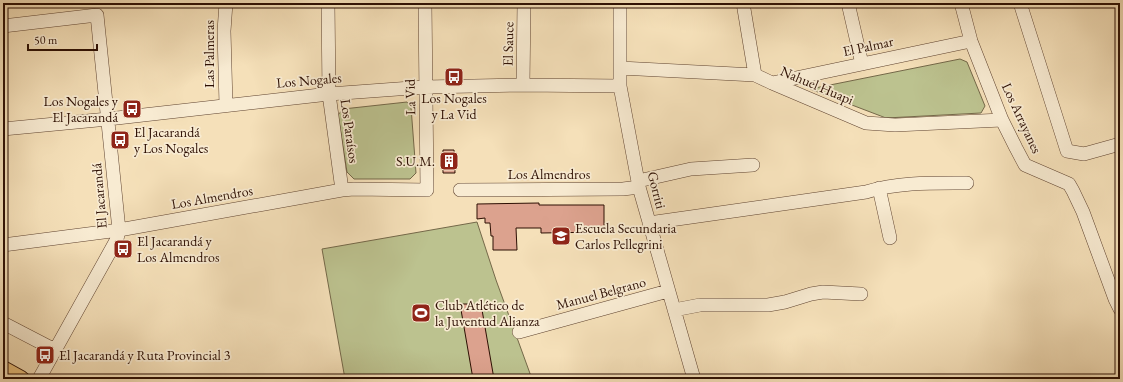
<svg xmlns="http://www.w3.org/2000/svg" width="1123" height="382" font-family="'EB Garamond',serif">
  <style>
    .green { fill: #bcc28f; stroke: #746849 }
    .building { fill: #dca28e; stroke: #2d0f03 }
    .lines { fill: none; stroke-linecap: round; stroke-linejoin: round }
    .minor-casing { stroke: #5f4330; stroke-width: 14 }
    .major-casing { stroke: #2d0f03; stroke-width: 18 }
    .minor { stroke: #f8ebd2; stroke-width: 13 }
    .major { stroke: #eac07c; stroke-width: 16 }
    .labels { text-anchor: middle; stroke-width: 3.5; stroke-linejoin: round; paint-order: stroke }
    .street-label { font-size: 14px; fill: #2d0f03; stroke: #f8ebd2 }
    .poi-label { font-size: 14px; fill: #2d0f03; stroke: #f8ebd2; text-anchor: start }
  </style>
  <rect width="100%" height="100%" fill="#f5e0b9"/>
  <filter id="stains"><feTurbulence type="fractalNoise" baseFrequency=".005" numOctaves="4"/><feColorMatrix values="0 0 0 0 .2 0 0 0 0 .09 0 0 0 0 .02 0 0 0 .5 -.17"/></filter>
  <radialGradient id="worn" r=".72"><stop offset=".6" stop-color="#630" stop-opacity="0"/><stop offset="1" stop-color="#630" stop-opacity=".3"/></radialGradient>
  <path class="green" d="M960,59L967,62L985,106L981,113L886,118L810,89Z
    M407,102L411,107L416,173L410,179H354L347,172L338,115L343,109Z
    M477,222L496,280L532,379H345L322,249Z"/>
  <path class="building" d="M443,150H454L455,173H443Z
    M539,203V205H604V232L541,233V228H516L517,250H493V236H491L490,223H485V218L477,219V204Z
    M460,304H481L494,379H473Z"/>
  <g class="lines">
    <defs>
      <path id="minor" d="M226,3L224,31L226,105
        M328,3L329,94L342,190
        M620,3V86L639,187L694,379
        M743,3L755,75
        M848,3L862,64
        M961,3L971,41L1002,120L1016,148L1025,165L1069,184L1073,191L1083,212L1115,299L1120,309
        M1020,3L1067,151L1084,154L1120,144
        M3,26L97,15L119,230L117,239L39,379
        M620,68L755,75L772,83L866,123L895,125L1002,120
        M772,83L971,41
        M523,85L524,3
        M3,129L108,119L329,94L425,87L523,85L620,86
        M638,181L691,169L753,165
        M879,188L890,238
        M460,190L623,189L639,187
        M649,223L866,192C899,182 932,183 967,183
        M3,245L119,230L342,190L354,189L427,190L425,3
        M674,310L700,305H768L785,302L811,294L823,292L861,294
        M3,323L55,350
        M519,332L668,291"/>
      <path id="major" d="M3,369L21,379"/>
    </defs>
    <use href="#minor" class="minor-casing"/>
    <use href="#major" class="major-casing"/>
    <use href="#minor" class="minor"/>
    <use href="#major" class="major"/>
  </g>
  <defs>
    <symbol id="bus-square" viewBox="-11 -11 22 22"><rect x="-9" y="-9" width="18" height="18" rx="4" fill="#8f2418" stroke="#f8ebd2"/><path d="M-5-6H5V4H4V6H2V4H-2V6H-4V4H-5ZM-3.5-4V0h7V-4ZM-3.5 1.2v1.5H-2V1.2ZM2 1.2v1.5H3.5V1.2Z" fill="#fff"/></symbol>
    <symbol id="building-square" viewBox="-11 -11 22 22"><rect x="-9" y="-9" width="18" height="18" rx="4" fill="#8f2418" stroke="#f8ebd2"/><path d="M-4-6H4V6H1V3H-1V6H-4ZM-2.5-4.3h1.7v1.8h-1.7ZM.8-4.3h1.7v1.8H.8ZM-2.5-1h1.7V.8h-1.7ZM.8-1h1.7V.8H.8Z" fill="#fff"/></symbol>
    <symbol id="school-square" viewBox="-11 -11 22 22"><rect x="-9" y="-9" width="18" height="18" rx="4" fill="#8f2418" stroke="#f8ebd2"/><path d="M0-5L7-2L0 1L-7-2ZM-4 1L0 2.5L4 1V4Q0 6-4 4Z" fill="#fff"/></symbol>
    <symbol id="stadium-square" viewBox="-11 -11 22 22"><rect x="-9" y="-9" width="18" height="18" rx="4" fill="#8f2418" stroke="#f8ebd2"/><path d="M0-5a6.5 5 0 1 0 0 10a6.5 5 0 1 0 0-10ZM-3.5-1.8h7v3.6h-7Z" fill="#fff"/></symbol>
  </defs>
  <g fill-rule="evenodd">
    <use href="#bus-square" x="443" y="66" width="22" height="22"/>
    <use href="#bus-square" x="121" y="98" width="22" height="22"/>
    <use href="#bus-square" x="109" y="129" width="22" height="22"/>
    <use href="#building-square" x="438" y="150" width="22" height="22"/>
    <use href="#school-square" x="550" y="225" width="22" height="22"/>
    <use href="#bus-square" x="112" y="238" width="22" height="22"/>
    <use href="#stadium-square" x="410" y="302" width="22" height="22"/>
    <use href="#bus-square" x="34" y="344" width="22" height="22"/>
  </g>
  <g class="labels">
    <g class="street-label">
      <text transform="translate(508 44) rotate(-89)" y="5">El Sauce</text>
      <text transform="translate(868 46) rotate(-12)" y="5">El Palmar</text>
      <text transform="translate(209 54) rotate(-90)" y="5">Las Palmeras</text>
      <text transform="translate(309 80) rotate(-5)" y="5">Los Nogales</text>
      <text transform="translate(817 85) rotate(23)" y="5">Nahuel Huapi</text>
      <text transform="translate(410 97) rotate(-91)" y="5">La Vid</text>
      <text transform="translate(1022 118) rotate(65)" y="5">Los Arrayanes</text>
      <text transform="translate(350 131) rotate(82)" y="5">Los Paraísos</text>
      <text x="549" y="179">Los Almendros</text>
      <text transform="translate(657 190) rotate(76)" y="5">Gorriti</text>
      <text transform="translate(99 196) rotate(-95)" y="5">El Jacarandá</text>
      <text transform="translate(212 197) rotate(-10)" y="5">Los Almendros</text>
      <text transform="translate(601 293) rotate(-15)" y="5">Manuel Belgrano</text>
    </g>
    <g class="poi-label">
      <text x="454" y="103" text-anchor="middle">Los Nogales<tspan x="454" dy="16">y La Vid</tspan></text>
      <text x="118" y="106" text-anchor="end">Los Nogales y<tspan x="118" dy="16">El Jacarandá</tspan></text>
      <text x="134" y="137">El Jacarandá<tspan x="134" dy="16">y Los Nogales</tspan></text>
      <text x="435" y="166" text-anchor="end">S.U.M.</text>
      <text x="575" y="233">Escuela Secundaria<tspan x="575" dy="16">Carlos Pellegrini</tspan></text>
      <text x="137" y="246">El Jacarandá y<tspan x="137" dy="16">Los Almendros</tspan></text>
      <text x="435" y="310">Club Atlético de<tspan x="435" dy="16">la Juventud Alianza</tspan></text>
      <text x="59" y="360">El Jacarandá y Ruta Provincial 3</text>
    </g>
  </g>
  <rect width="1123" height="382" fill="none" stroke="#f5e0b9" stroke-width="16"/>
  <rect x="4" y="4" width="1115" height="374" fill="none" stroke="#2d0f03" stroke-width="2"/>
  <rect x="8" y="8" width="1107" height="366" fill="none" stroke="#2d0f03"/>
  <path d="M28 44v6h69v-6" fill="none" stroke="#2d0f03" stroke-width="2"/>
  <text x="34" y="44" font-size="12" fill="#2d0f03" stroke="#f8ebd2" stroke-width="3" paint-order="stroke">50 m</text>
  <rect width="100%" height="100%" filter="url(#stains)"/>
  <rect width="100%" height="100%" fill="url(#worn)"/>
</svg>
